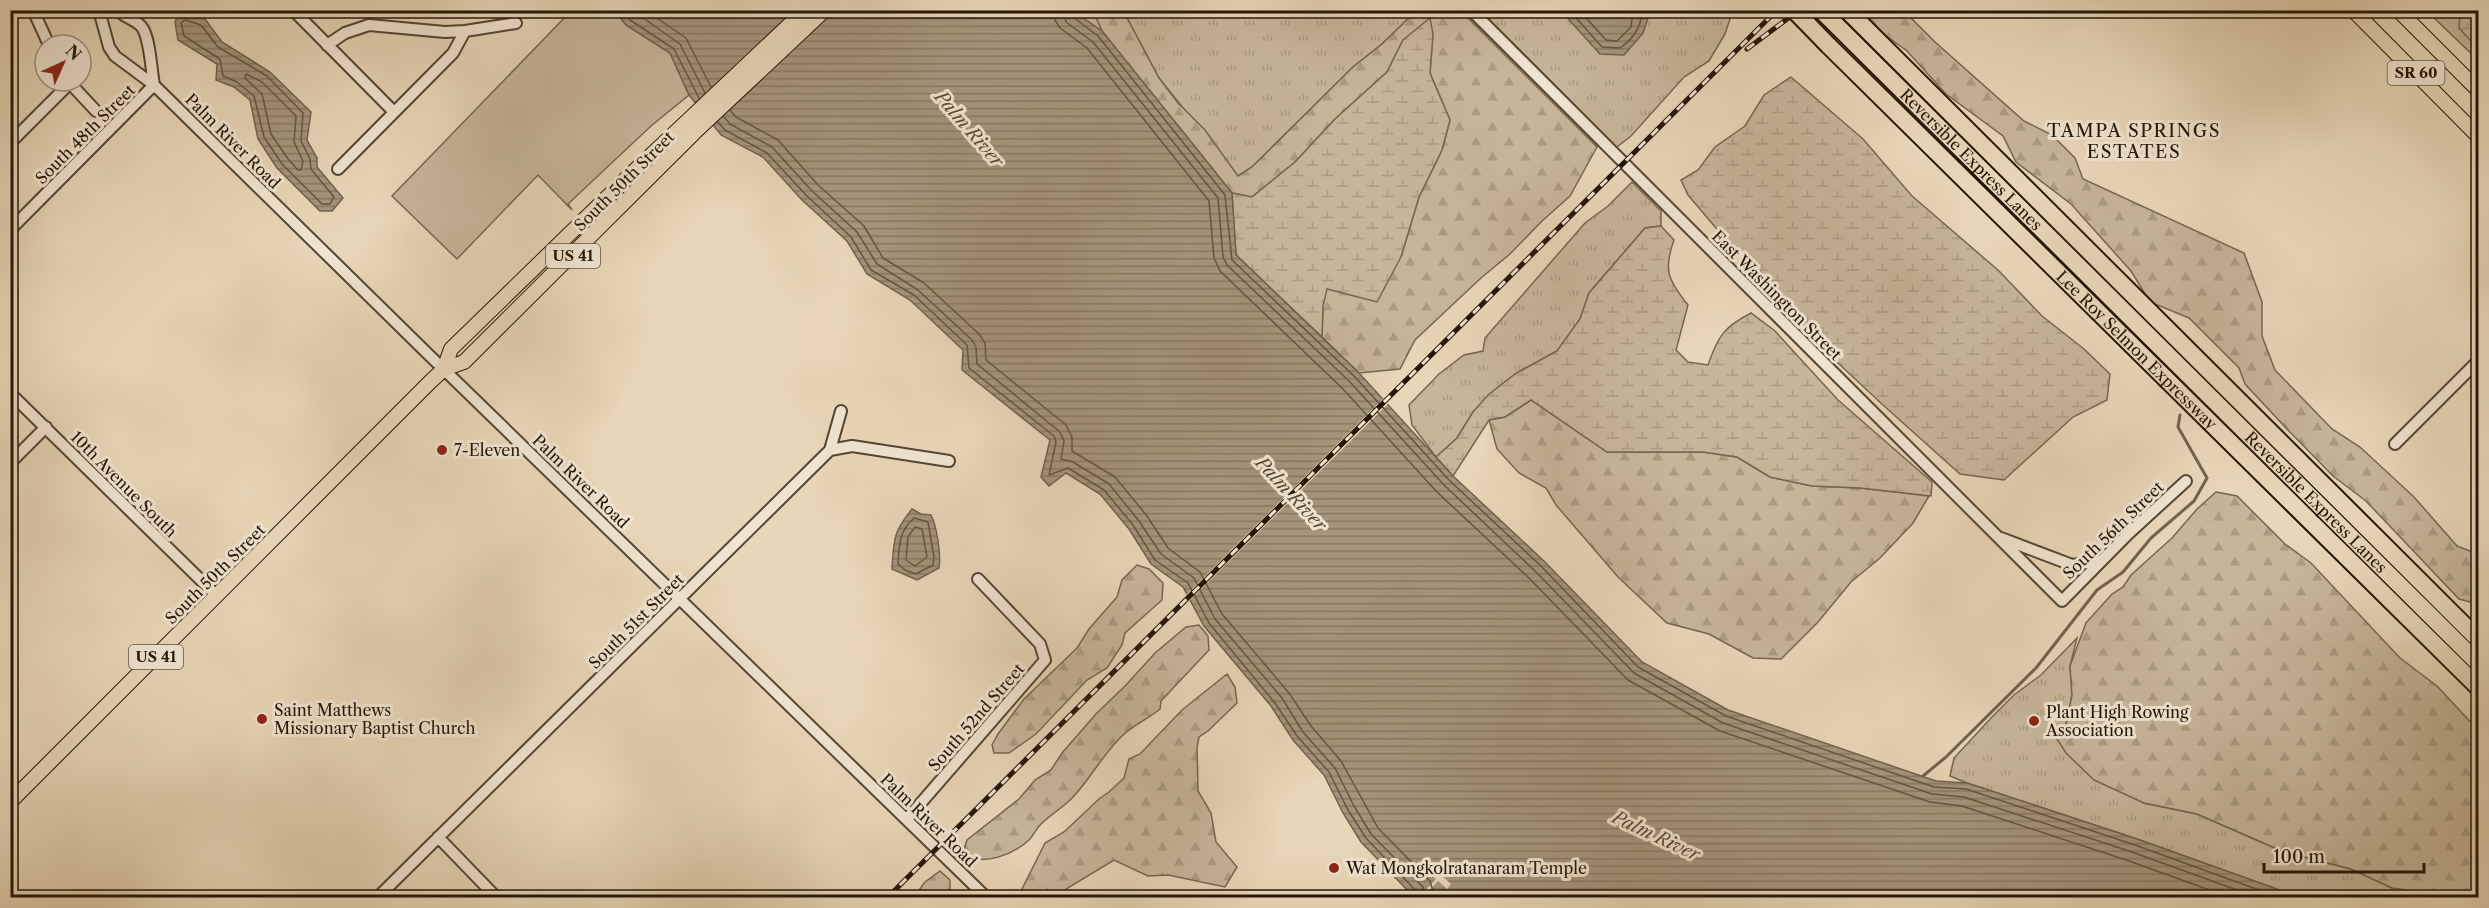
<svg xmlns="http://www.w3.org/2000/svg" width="2489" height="908" font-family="'Libre Caslon Text',serif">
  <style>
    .grass { fill: url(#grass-tufts); stroke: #746650; stroke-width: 1.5 }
    .forest { fill: url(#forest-firs); stroke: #746650; stroke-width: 1.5 }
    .wetland { fill: url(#wetland-marsh); stroke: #746650; stroke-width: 1.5 }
    .park { fill: #c6b599; stroke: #746650; stroke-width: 1.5 }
    .water { fill: url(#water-rules); stroke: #70624d; stroke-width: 1.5 }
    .pier { fill: #e7d6b7 }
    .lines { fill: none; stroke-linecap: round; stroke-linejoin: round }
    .shore { stroke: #645641; stroke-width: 1.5 }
    .stream { stroke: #70624d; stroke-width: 3 }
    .minor-casing { stroke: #544633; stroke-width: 14 }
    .major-casing { stroke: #231607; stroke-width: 16 }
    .highway-casing { stroke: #231607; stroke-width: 20 }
    .minor { stroke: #efe4d0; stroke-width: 10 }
    .major { stroke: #e7d6b7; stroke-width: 14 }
    .highway { stroke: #e7d6b7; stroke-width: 16 }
    .rail-casing { stroke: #231607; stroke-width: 5 }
    .rail { stroke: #efe4d0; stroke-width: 3; stroke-dasharray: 9; stroke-linecap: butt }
    .highway-bridge-casing { stroke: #231607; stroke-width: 20; stroke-linecap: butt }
    .highway-bridge { stroke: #e7d6b7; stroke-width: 16 }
    .poi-dot { fill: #8f2418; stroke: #efe4d0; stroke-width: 2 }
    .labels { text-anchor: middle; stroke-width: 6; stroke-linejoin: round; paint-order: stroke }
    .shield { fill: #efe4d0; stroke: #605443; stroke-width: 1.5 }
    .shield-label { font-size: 15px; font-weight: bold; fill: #231607 }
    .street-label { font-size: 16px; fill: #231607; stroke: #efe4d0 }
    .poi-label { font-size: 16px; fill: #231607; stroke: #efe4d0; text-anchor: start }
    .water-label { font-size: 18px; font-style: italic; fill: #574935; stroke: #efe4d0 }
    .neighbourhood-label { font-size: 18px; letter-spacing: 1.5px; fill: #231607; stroke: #efe4d0 }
  </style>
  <defs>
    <pattern id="grass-tufts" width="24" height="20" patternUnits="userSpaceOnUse" patternTransform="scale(1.5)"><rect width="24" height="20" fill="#c6b599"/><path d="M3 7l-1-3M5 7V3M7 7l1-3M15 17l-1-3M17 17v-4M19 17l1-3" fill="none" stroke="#aa9b82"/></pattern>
    <pattern id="forest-firs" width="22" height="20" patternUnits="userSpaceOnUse" patternTransform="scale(1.5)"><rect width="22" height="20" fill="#c6b599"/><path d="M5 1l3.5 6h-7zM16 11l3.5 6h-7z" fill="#aa9b82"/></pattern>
    <pattern id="wetland-marsh" width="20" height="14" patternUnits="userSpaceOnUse" patternTransform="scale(1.5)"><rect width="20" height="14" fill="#c6b599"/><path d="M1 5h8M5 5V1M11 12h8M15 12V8" fill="none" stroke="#aa9b82"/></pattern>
    <pattern id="water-rules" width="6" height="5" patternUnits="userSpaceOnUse" patternTransform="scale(1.5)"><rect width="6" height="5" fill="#a4957b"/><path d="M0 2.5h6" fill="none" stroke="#857963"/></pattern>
  </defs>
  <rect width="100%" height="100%" fill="#e7d6b7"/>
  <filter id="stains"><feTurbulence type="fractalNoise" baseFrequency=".00333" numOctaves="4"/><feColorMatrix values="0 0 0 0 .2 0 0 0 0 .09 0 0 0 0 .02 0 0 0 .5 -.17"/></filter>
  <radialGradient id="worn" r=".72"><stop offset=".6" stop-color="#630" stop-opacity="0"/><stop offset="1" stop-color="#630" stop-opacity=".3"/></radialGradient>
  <path class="grass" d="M1733,10L1725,34L1709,61L1684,77L1631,136L1613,150L1473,11Z
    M1119,11H1416L1382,44L1353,67L1252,167L1238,176L1159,78L1127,18Z
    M1632,182L1661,211V226L1645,228L1589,293L1580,319L1557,351L1515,374L1473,412L1457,438L1436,457L1412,425L1409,405L1439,374L1464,355L1483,351L1485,338L1585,223L1608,206Z
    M2077,638L2070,666L2072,695L2066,725L2057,739L2144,803L2197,814L2284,852L2351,869L2392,888L2453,897H2299L2137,839L1967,783L1950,776L1954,758L1992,717L2014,695L2041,675Z"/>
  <path class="forest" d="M1093,11H1119L1127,18L1159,78L1178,103L1205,130L1238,176L1252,167L1353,67L1382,44L1416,11H1461L1597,147L1570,196L1541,222L1510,254L1481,278L1415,340L1400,369L1359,373L1322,337L1323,306L1326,289L1401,257L1419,197L1442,150L1450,120L1430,73L1433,34L1403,40L1387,72L1335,119L1295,162L1252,197L1232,193L1102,31Z
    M1862,11H1904L1935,42L2024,121L2052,135L2075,158L2083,179L2244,253L2262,302V336L2275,370L2332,429L2360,447L2414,497L2457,546L2478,554V604L2459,599L2366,501L2333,476L2286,428L2245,384L2239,368L2189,318L2150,302L2131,271L2071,204L2016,162L2003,136L1946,94L1907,51L1885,35Z
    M2427,11H2478V60L2432,16Z
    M1531,400L1607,452H1703L1737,457L1770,477L1812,486L1860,488L1929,496L1913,523L1880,558L1851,582L1818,622L1781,659L1753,658L1709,634L1667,623L1618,577L1556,505L1546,488L1519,473L1497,449L1489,420L1505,417Z
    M2216,492L2237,496L2285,544L2311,563L2400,658L2437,686L2478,730V897H2453L2392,888L2351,869L2284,852L2197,814L2144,803L2094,780L2066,753L2057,739L2066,725L2072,695L2070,666L2086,623L2112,594L2123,587L2131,575L2172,538L2197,509Z
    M1137,565L1149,569L1163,583L1162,600L1125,633L1122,645L1107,668L1087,680L1036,734L1009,753H994L992,745L998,734L1024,699L1077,648L1089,629L1117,597L1122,580Z
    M1199,625L1208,636L1209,650L1161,701L1160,709C1148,719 1133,725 1122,736C1103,754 1091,778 1073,797C1064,807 1051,814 1041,824C1037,828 1034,834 1030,839C1016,853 981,869 963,852L967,840L1019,799L1035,780L1051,770L1062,753L1096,714L1126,685L1155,653L1186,627Z
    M1227,674L1235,687L1237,703L1208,731L1199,737L1197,747L1198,791L1211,813L1216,842L1237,867L1225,887L1168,875L1148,876L1114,860L1066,889L1061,897H1018L1045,843L1064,832L1099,799L1109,792L1124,778L1129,759L1140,754L1182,710Z
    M940,871L950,880V892L947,897H914L925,882Z"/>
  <path class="wetland" d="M1073,11H1093L1102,31Z
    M2460,11H2478V45L2470,40L2459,28Z
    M1430,18L1433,34L1430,73L1450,120L1442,150L1419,197L1401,257L1377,302L1327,289L1323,306L1322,337L1236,255L1232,193L1252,197L1295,162L1335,119L1387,72L1403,40Z
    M1791,77L1863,139L1912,196L1999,271L2042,316L2084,349L2110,374L2107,400L2073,417L2004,480L1960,474L1883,405L1822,348L1769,281L1716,228L1688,195L1681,180L1698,170L1715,147L1745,126L1764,95Z
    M1661,226L1674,240C1663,270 1668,280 1688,305L1676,350L1688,362L1708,365C1718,336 1724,327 1751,313L1775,331L1838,400L1932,482L1931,496L1860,488L1812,486L1770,477L1737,457L1703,452H1607L1531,400L1505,417L1489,420L1453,476L1436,457L1457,438L1473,412L1488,395L1515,374L1557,351L1580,319L1589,293L1645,228Z"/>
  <path class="park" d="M571,11H615L626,25L670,53L689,95L651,126L568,204L572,210L538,175L457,259L392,196Z"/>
  <path class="water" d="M1644,10L1649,15L1643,33L1624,55L1600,54L1561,11Z
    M615,11H1073L1102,31L1232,193L1236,255L1359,373L1453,476L1545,562L1642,662L1728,710L1936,781L1967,783L2137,839L2299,897H1414L1361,842L1343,813L1324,775L1293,740L1271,706L1204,626L1183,587L1151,564L1129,529L1100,494L1066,473L1049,486L1041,477L1050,440L962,370L963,350L910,300L867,274L847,241L802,200L763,157L721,135L689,95L670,53L626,25Z
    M179,12L205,19L222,42L270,72L311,112L307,140L317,158V167L343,198L332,211H320L277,168L258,139L250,100L234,87L216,80L217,64L178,40L175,22Z
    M912,509L921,514L931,515C937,527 941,554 939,568L917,580L892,569C894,538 893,533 912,509Z"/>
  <path class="pier" d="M1385,397L1390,402L1188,602L1185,596Z
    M1431,866L1451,884L1447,889L1438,881L1423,897H1419L1436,879L1427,871Z"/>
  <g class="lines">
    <path class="shore" d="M622,10L630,20L674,49L699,98
      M632,10L680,44L705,93
      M645,10L686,38L711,87
      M1054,10L1055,20L1060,28L1087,48L1209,201L1214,258L1220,271L1343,389L1437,492L1529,578L1628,680L1720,731L1930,802L1962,806L2129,861L2232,898
      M1063,10L1066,22L1093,42L1218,198L1223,257L1227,265L1350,382L1444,485L1536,572L1634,673L1723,723L1932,794L1964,797L2132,852L2259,898
      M1070,10L1073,17L1098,36L1225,195L1232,260L1355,377L1449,480L1541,566L1638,667L1726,716L1934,787L1966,789L2135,845L2281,898
      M1569,10L1602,47L1620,48C1632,40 1643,26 1641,10
      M1579,10L1606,40L1617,41L1631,27L1633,10
      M185,20L201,25L218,47L267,76L303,113L301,141L310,159L311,169L334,197L330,204H322L282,164L264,137L254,96L237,82L223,76L220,59L184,36L181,23Z
      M246,74L262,82L296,116L294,142L303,161L301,170H298L288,159L271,134L262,94L245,78Z
      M730,110L736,117L778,140L818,185L864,226L883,258L924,283L979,334L985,343L986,360L1066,425L1072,437V451L1115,477L1147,516L1168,548L1200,572L1222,614L1289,693L1311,726L1341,761L1378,828L1430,881L1435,898
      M724,117L730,124L772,147L812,191L857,232L877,264L918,290L972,340L976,347L977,364L1060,432L1064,441L1061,459L1073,462L1109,484L1139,521L1161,554L1194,578L1215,619L1282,698L1303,732L1335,768L1354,806L1371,834L1423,887L1426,898
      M718,122L725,130L767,153L807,196L851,237L871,270L914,295L967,345L969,368L1054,436L1056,442L1049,475L1068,468L1104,490L1133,525L1155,560L1188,583L1209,623L1275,703L1297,736L1329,772L1348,810L1366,838L1416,891L1418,898
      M914,518L928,522L934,557L933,565L916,574L905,570L898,564C899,546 899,531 914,518Z
      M915,527L922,529L927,557L915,566L906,560L908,537Z"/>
    <path class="stream" d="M1923,776L1946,757L2036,668L2097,590L2123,572L2151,538L2194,501L2207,478L2178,427L2180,415"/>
    <defs>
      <path id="minor" d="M33,10L49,45
        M99,10L109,47L115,56L154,85L430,356L987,898
        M117,10C124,17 134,19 141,26C150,36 151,69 154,85
        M293,10L394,112
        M1471,10L2062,601L2128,534L2186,481
        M327,45L345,33L369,25L445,32L465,31L516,23
        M68,81L96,111
        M10,143L69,84
        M338,169L453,53L465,31
        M10,230L154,85
        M10,393L217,596
        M2395,444L2478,361
        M830,450L841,411
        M10,463L46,427
        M2001,538L2072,565L2100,561
        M907,819L1045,660L1040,644L978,579
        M438,837L497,898
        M377,898L830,450L852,446L949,461"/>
      <path id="major" d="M2353,10L2478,136
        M2398,10L2478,90
        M444,369L451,349L630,175L805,10
        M10,802L431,381L444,369L464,362L695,132L825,10"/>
      <g id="highway">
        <path id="s1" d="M1821,10L2478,663"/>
        <path d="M1847,10L2478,639"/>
        <path id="s2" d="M1828,45L2478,687"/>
      </g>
    </defs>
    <use href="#minor" class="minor-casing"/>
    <use href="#major" class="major-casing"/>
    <use href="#highway" class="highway-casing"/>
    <use href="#minor" class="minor"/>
    <use href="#major" class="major"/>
    <use href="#highway" class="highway"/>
    <defs>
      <path id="rail" d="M1747,49L1799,10
        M887,898L1777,10"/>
    </defs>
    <use href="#rail" class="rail-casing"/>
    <use href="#rail" class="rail"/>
    <defs>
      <path id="highway-bridge" d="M1794,10L1828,45"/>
    </defs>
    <use href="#highway-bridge" class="highway-bridge-casing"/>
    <use href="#highway-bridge" class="highway-bridge"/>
  </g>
  <g class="poi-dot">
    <circle cx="442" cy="450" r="6"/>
    <circle cx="262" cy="719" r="6"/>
    <circle cx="2034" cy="721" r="6"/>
    <circle cx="1334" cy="868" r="6"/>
  </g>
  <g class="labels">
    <g class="shield">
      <rect x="2387.5" y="61" width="57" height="24" rx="4.5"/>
      <rect x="546" y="244" width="54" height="24" rx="4.5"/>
      <rect x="129" y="645" width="54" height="24" rx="4.5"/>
    </g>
    <g class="shield-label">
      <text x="2416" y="78">SR 60</text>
      <text x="573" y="261">US 41</text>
      <text x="156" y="662">US 41</text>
    </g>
    <g class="street-label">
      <text transform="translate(85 134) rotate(-45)" y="6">South 48th Street</text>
      <text transform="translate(233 141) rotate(45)" y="6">Palm River Road</text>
      <text dy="6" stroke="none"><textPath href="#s1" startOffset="212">Reversible Express Lanes</textPath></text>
      <text transform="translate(624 181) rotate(-45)" y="6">South 50th Street</text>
      <text transform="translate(1777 295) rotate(45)" y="6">East Washington Street</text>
      <text dy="6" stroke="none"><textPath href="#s2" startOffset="434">Lee Roy Selmon Expressway</textPath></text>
      <text transform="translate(581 481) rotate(44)" y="6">Palm River Road</text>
      <text transform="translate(124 484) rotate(45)" y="6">10th Avenue South</text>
      <text dy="6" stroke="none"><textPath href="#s1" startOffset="698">Reversible Express Lanes</textPath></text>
      <text transform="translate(2113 530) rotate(-44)" y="6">South 56th Street</text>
      <text transform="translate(215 574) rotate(-45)" y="6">South 50th Street</text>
      <text transform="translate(636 621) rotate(-45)" y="6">South 51st Street</text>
      <text transform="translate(976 717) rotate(-49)" y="6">South 52nd Street</text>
      <text transform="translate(929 820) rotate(44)" y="6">Palm River Road</text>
    </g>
    <g class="poi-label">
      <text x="454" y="456">7-Eleven</text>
      <text x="274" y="716">Saint Matthews<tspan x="274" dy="18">Missionary Baptist Church</tspan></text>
      <text x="2046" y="718">Plant High Rowing<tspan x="2046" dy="18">Association</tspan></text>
      <text x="1346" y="874">Wat Mongkolratanaram Temple</text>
    </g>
    <g class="water-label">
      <text transform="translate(969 129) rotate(49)" y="6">Palm River</text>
      <text transform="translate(1291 494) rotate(47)" y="6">Palm River</text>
      <text transform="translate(1656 836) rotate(25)" y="6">Palm River</text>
    </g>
    <g class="neighbourhood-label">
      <text x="2134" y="137">TAMPA SPRINGS<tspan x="2134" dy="21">ESTATES</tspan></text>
    </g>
  </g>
  <rect width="2489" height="908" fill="none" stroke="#e7d6b7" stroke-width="36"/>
  <rect x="12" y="12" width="2465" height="884" fill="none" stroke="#231607" stroke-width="3"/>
  <rect x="18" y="18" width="2453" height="872" fill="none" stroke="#231607" stroke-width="1.5"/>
  <g transform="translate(63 63) rotate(45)"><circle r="28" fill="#efe4d0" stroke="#9d9280" stroke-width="1.5"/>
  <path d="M0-4.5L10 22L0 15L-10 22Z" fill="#8f2418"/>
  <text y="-9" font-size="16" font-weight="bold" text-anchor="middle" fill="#231607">N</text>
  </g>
  <path d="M2264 863v9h160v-9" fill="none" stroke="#231607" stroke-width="3"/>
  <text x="2273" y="863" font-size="18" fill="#231607" stroke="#efe4d0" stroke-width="4.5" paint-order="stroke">100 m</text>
  <rect width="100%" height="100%" filter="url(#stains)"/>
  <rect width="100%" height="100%" fill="url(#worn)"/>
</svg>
